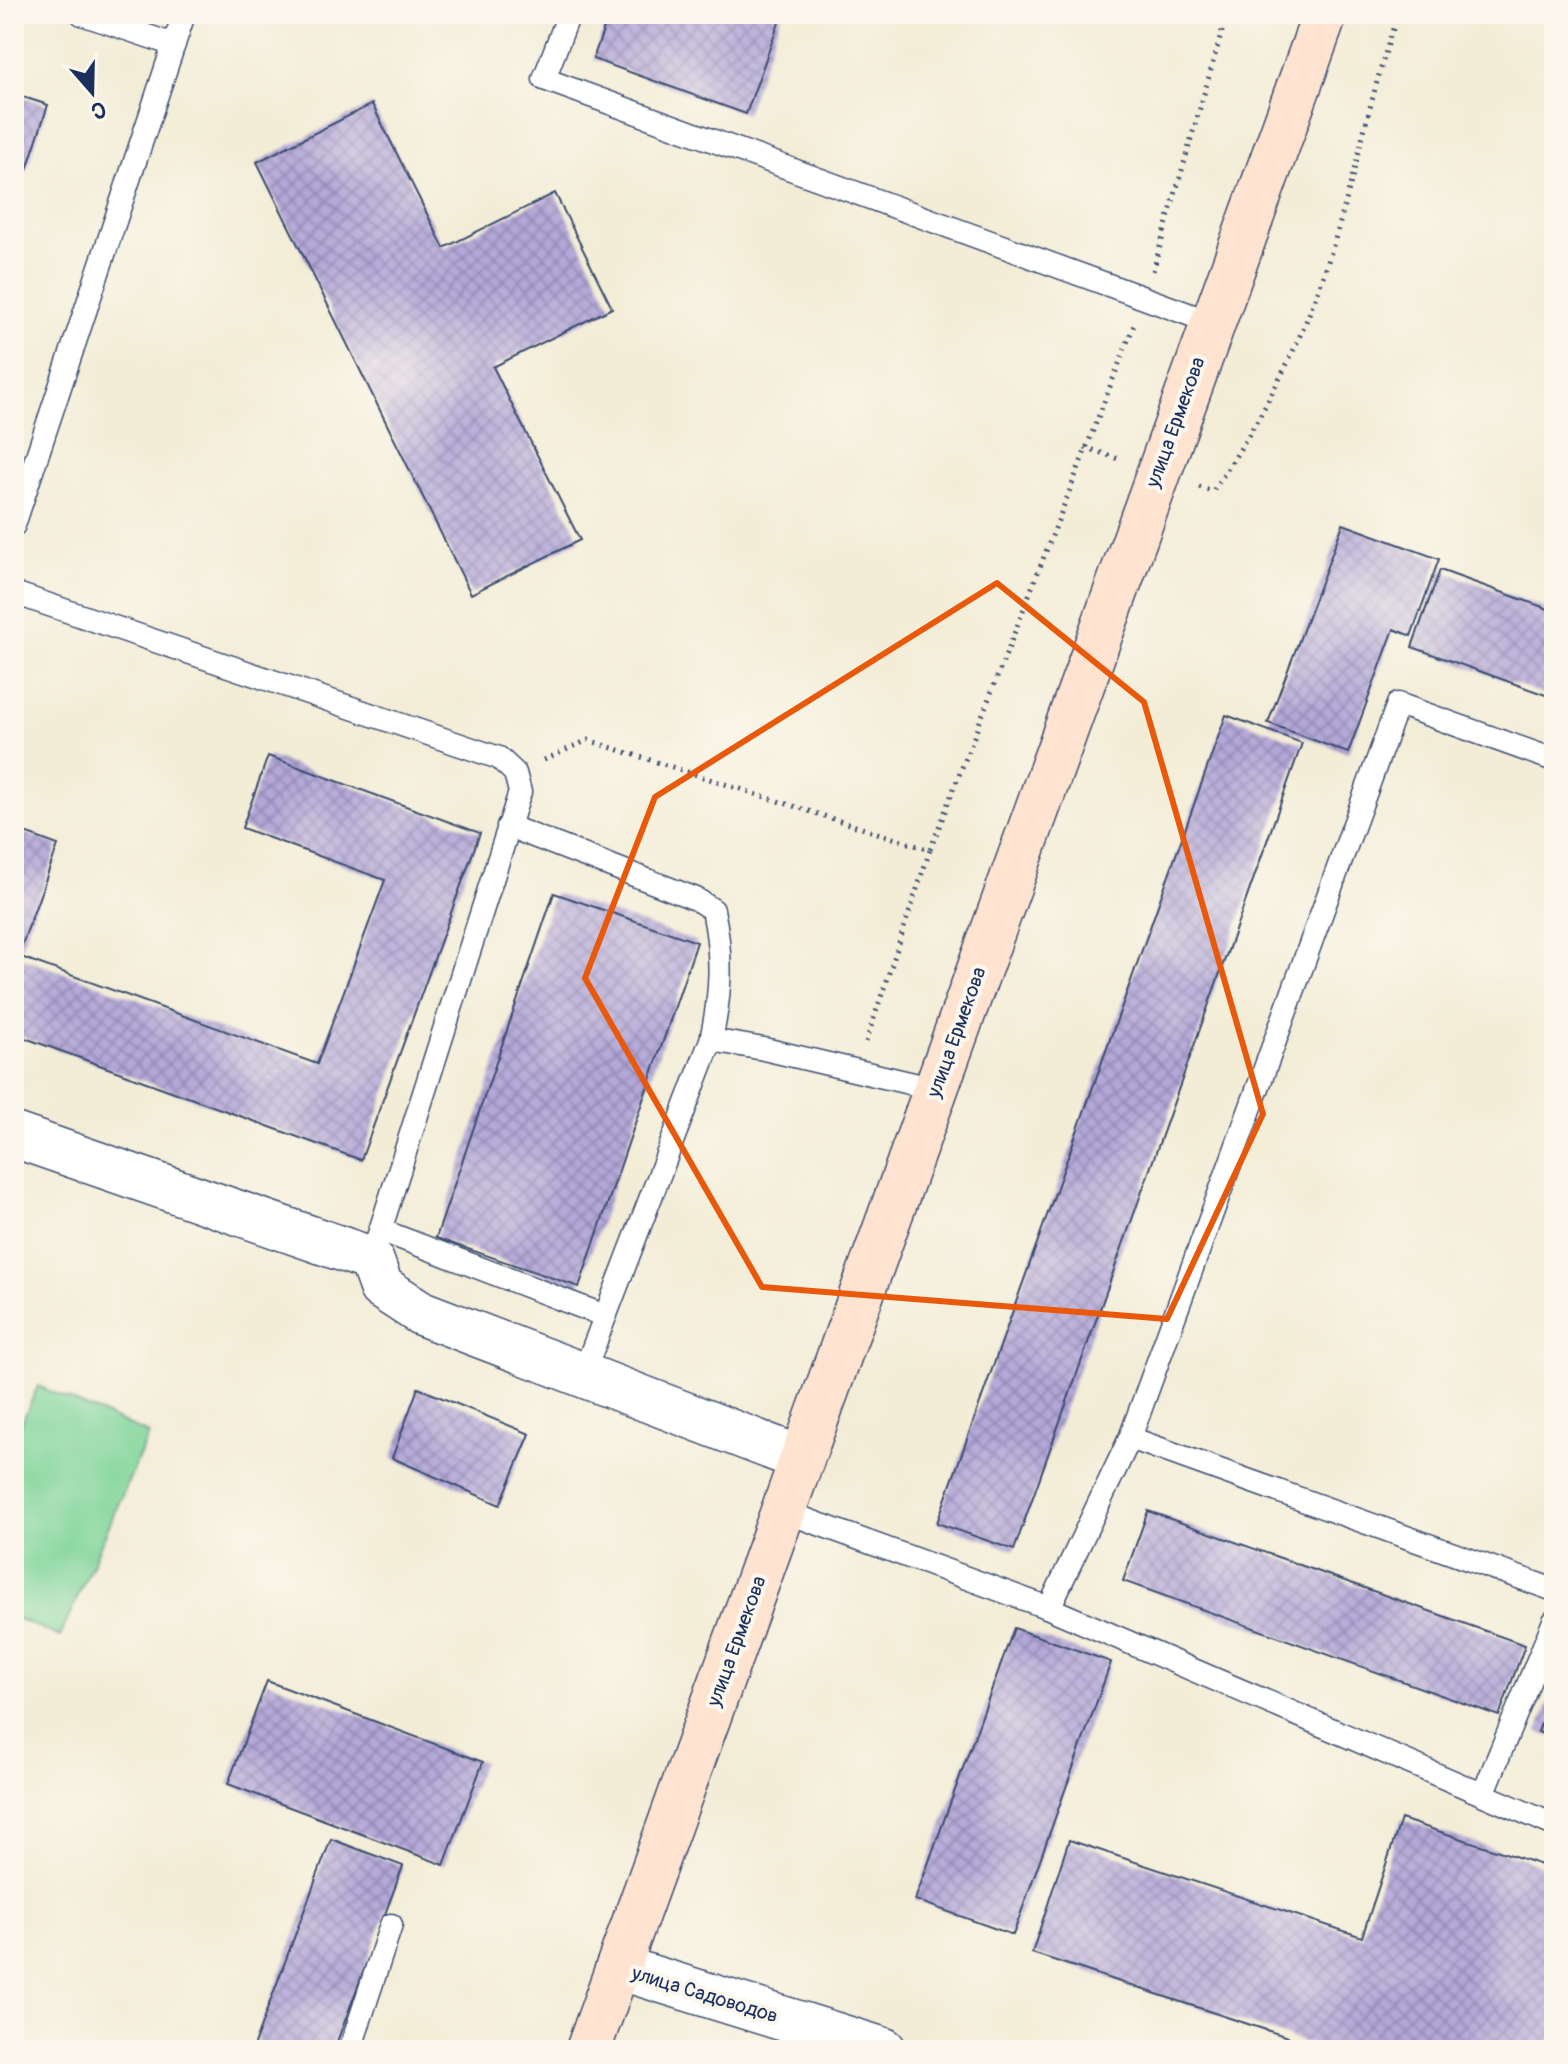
<svg xmlns="http://www.w3.org/2000/svg" width="1568" height="2064" font-family="Pangolin,sans-serif">
  <style>
    .grass { fill: #7ed499; stroke: #4c827c; stroke-width: 2 }
    .building { fill: url(#building-cross-hatch) }
    .lines { fill: none; stroke-linecap: round; stroke-linejoin: round }
    .service-casing { stroke: #3b4c70; stroke-width: 25 }
    .minor-casing { stroke: #3b4c70; stroke-width: 47 }
    .secondary-casing { stroke: #3b4c70; stroke-width: 47 }
    .path { stroke: #3b4c70; stroke-width: 5; stroke-dasharray: 2 6; stroke-linecap: butt }
    .service { stroke: #fff; stroke-width: 22 }
    .minor { stroke: #fff; stroke-width: 44 }
    .secondary { stroke: #fee3d1; stroke-width: 44 }
    .marked { fill: none; stroke: #e8590c; stroke-width: 6; stroke-linejoin: round }
    .labels { text-anchor: middle; stroke-width: 8; stroke-linejoin: round; paint-order: stroke }
    .street-label { font-size: 20px; fill: #1b2f5e; stroke: #fbf7ec }
  </style>
  <defs>
    <pattern id="building-cross-hatch" width="8" height="8" patternUnits="userSpaceOnUse" patternTransform="scale(2)"><rect width="8" height="8" fill="#b4a8d9"/><path d="M0 0l8 8M0 8l8-8" fill="none" stroke="#9289b3"/></pattern>
  </defs>
  <rect width="100%" height="100%" fill="#fbf7ec"/>
  <filter id="ink" filterUnits="userSpaceOnUse"><feTurbulence type="fractalNoise" baseFrequency=".0125" numOctaves="2"/><feDisplacementMap in="SourceGraphic" scale="16" xChannelSelector="R" yChannelSelector="G"/><feConvolveMatrix kernelMatrix="1 2 1 2 8 2 1 2 1" color-interpolation-filters="sRGB"/></filter>
  <filter id="wash" filterUnits="userSpaceOnUse"><feTurbulence type="fractalNoise" baseFrequency=".006" numOctaves="4" result="noise"/><feDisplacementMap in="SourceGraphic" scale="32" xChannelSelector="R" yChannelSelector="G"/><feGaussianBlur stdDeviation="1.8" result="paint"/><feColorMatrix in="noise" values="0 0 0 0 0 0 0 0 0 0 0 0 0 0 0 0 0 1.4 0 .05"/><feComposite in="paint" operator="in"/></filter>
  <g filter="url(#wash)">
    <rect width="100%" height="100%" fill="#f3edd7"/>
    <path class="grass" d="M38,1386L149,1434L60,1637L14,1617V1440Z"/>
    <g id="blocks">
      <path class="building" d="M609,14H782L746,114L593,59Z
        M14,94L48,105L15,206H14Z
        M372,104L444,248L555,193L612,308L493,367L580,540L471,594L257,162Z
        M1343,524L1439,559L1411,636L1394,629L1348,753L1268,723Z
        M1440,570L1554,611V698L1412,647Z
        M1226,715L1302,743L1014,1550L937,1523Z
        M268,756L480,833L361,1160L14,1034V829L58,845L18,956L317,1064L385,880L242,828Z
        M554,893L697,942L579,1287L436,1238Z
        M418,1388L530,1434L500,1505L392,1458Z
        M1148,1511L1525,1645L1499,1716L1123,1581Z
        M1014,1628L1111,1662L1013,1935L915,1900Z
        M267,1681L483,1762L444,1865L228,1784Z
        M1554,1687V1738L1538,1732Z
        M1401,1819L1554,1869V2050H1327L1032,1953L1069,1840L1362,1937Z
        M331,1839L403,1866L334,2050H252Z"/>
    </g>
  </g>
  <g filter="url(#ink)">
    <use href="#blocks" fill-opacity="0" stroke="#3b4c70" stroke-width="2"/>
    <g class="lines">
      <defs>
        <path id="service" d="M82,14L174,45
          M569,14L544,79L1210,322
          M14,525L184,14
          M14,593L499,758L515,773L520,792L371,1259
          M508,826L696,899L713,910C723,956 721,994 711,1040
          M380,1230L605,1316
          M582,1377L711,1040L764,1049L935,1089
          M1130,1438L1398,704L1554,760
          M783,1511L1049,1608L1130,1438L1554,1590
          M1049,1608L1554,1825
          M1484,1792L1554,1621
          M350,2050L391,1925"/>
        <path id="minor" d="M14,1135L371,1259L381,1287L421,1313L802,1459
          M618,1967L884,2050"/>
        <path id="secondary" d="M588,2050L1325,14"/>
      </defs>
      <use href="#service" class="service-casing"/>
      <use href="#minor" class="minor-casing"/>
      <use href="#secondary" class="secondary-casing"/>
      <path class="path" d="M1153,271L1227,14
        M1085,447L1118,459
        M1199,487L1213,491C1250,436 1282,380 1307,319C1348,221 1363,114 1398,14
        M544,760L588,740L930,850L1134,325
        M866,1042L930,850"/>
      <use href="#service" class="service"/>
      <use href="#minor" class="minor"/>
      <use href="#secondary" class="secondary"/>
    </g>
  </g>
  <path class="marked" d="M997,583L1144,702L1263,1114L1167,1319L762,1287L585,978L655,797Z"/>
  <g class="labels">
    <g class="street-label">
      <text transform="translate(1175 422) rotate(-70)" y="7">улица Ермекова</text>
      <text transform="translate(956 1032) rotate(-70)" y="7">улица Ермекова</text>
      <text transform="translate(736 1641) rotate(-70)" y="7">улица Ермекова</text>
      <text transform="translate(705 1994) rotate(17)" y="7">улица Садоводов</text>
    </g>
  </g>
  <rect width="1568" height="2064" fill="none" stroke="#fbf7ec" stroke-width="48"/>
  <g transform="translate(92 92) rotate(160)" stroke="#fbf7ec" stroke-width="6" paint-order="stroke">
  <path d="M0-6L14 30L0 20L-14 30Z" fill="#1b2f5e"/>
  <text y="-12" font-size="22" font-weight="bold" text-anchor="middle" fill="#1b2f5e">С</text>
  </g>
</svg>
